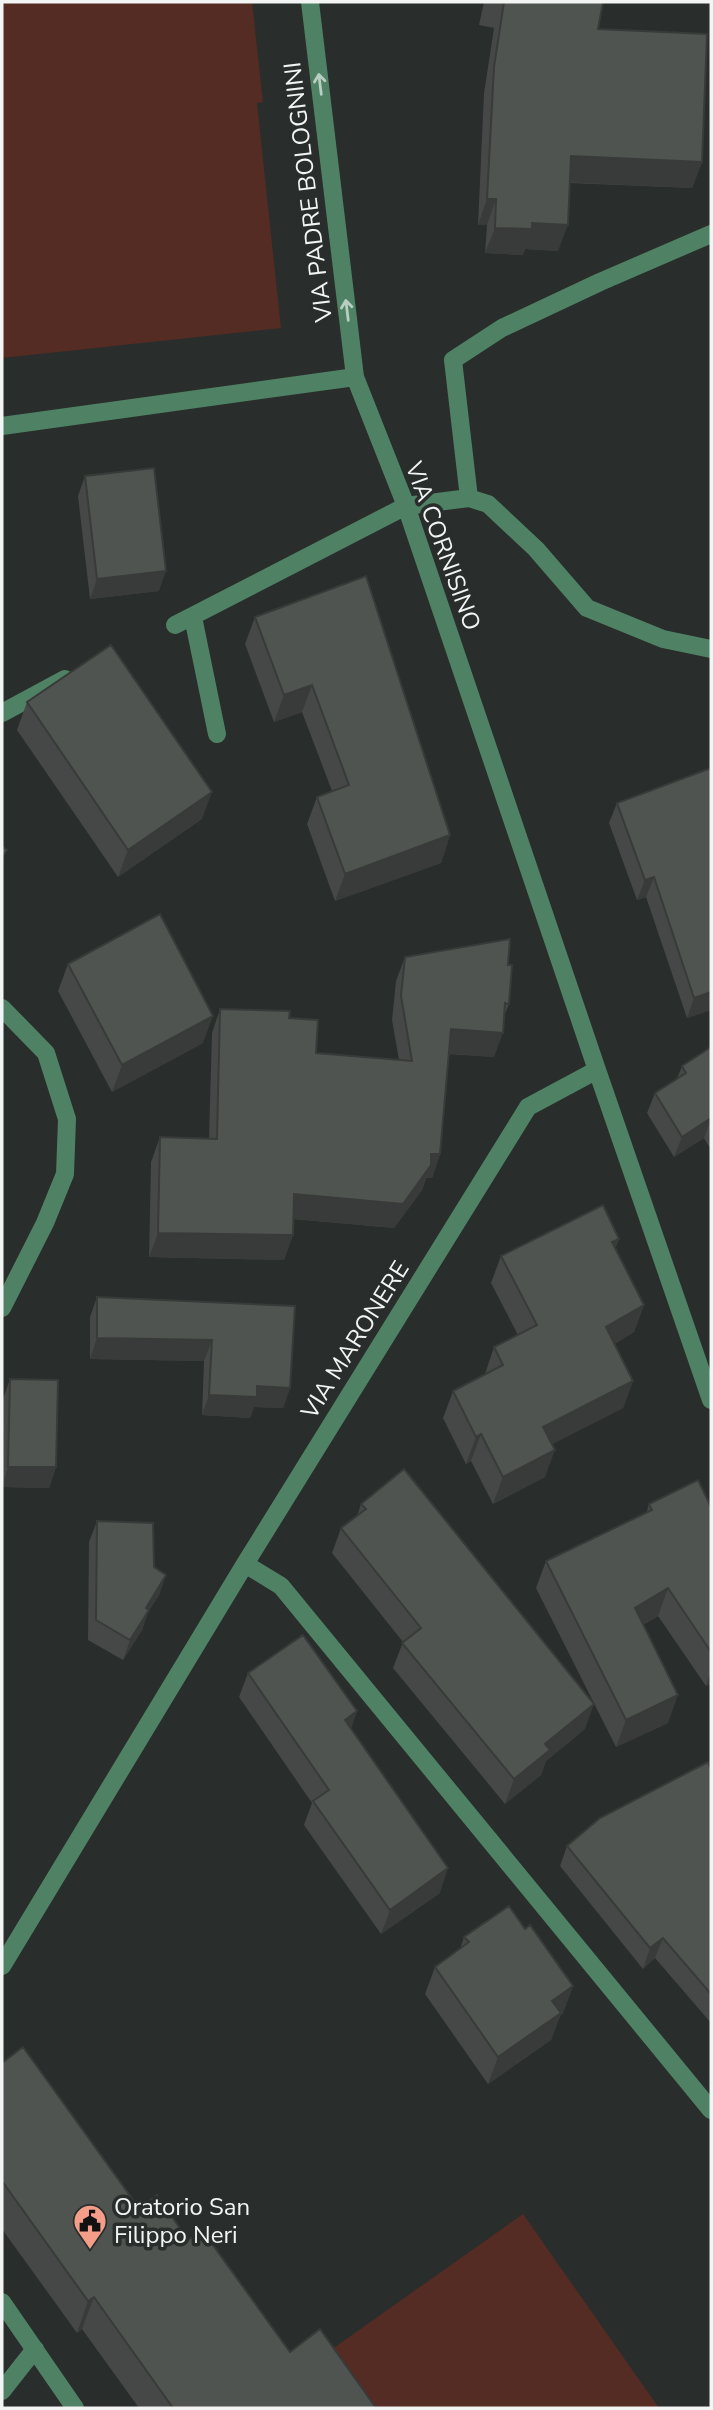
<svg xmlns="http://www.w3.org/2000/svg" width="713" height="2410" font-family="'Nunito Sans',sans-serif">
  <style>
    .green { fill: #542c23 }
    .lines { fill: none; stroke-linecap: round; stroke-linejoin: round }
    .minor { stroke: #4f8264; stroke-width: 18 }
    .wall { fill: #454846 }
    .shaded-wall { fill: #383b39 }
    .building { fill: #505451; stroke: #383b39; stroke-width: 2 }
    .oneway { stroke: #b9cdc1 }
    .labels { text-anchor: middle; stroke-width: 7; stroke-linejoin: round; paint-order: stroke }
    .street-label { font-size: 24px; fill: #f2f5f3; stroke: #292d2b }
    .poi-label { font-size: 24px; fill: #f2f5f3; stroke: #292d2b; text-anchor: start }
  </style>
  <rect width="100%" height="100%" fill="#292d2b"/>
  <path class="green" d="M2,2H252L263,102L257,103L281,328L2,358Z
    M523,2214L659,2408H353L318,2359Z"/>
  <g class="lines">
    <path class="minor" d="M310,2L355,377
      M2,426L355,377L406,506L597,1070L711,1400
      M469,498L453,360L502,328L600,282L711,234
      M193,617L217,734
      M175,625L406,506L469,498L488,504L536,549L587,608L663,639L711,649
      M2,713L65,679
      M2,1008L46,1053L67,1119L65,1174L45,1223L2,1308
      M245,1564L281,1586L711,2110
      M2,1966L245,1564L528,1107L597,1070
      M2,2302L75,2408
      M2,2391L35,2349"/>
  </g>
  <path class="wall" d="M484,2H603L598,29L702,162L692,188L570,183L558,251L525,249L523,255L485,253L487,225H478L484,93L494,28L479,25Z
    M85,476L159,591L90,599L78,496Z
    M255,617L450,835L441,863L335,901L307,824L317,797L332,791L302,712L274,722L245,644Z
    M27,702L202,819L118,877L17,730Z
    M711,768V1010L687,1018L646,897L637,900L609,823L617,803Z
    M405,957L508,965L509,1004L504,1016L494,1057L449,1054L440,1154L432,1178H426L422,1190L394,1228L293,1219V1235L284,1260L149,1257L151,1162L160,1137L209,1138L212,1033L220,1009L289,1018L316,1053L399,1060L392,1020L396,981Z
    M68,964L203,1043L112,1092L58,991Z
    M711,1047V1150L704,1138L674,1157L647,1113L655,1093L677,1079L682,1066Z
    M619,1239L615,1249L644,1305L634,1332L614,1344L633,1381L623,1408L552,1444L545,1477L493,1504L471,1461L466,1464L443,1418L453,1391L485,1374L494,1347L518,1335L491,1283L501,1256Z
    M97,1297L295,1306L290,1388L283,1408L254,1407L250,1418L202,1415L204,1361L90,1359V1317Z
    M10,1379L56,1467L49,1488L2,1487L3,1399Z
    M361,1504L585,1729L546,1761L541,1775L505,1804L393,1668L403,1642L332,1553L341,1528L357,1516Z
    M649,1504L711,1507V1684L706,1686L658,1616L643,1625L668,1723L616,1747L536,1588L546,1561L646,1514Z
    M97,1521L154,1567L166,1575L159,1595L148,1612L142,1630L123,1660L88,1640L89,1542Z
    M248,1673L357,1711L351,1728L440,1893L381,1934L304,1825L312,1803L239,1697Z
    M711,1769V2023L655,1958L643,1969L560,1866L567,1846Z
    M525,1929L573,1986L563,2013L560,2016L551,2040L488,2084L425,1994L435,1967L460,1949L464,1937Z
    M2,2063L139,2208L188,2240L290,2352L376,2408H139L82,2329L77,2333L2,2229Z"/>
  <path class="shaded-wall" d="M571,156L702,162L692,188L561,182Z
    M487,199H496L487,225H478Z
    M532,223L568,225L558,251L525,249L523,255L485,253L495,228Z
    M166,571L159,591L90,599L97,579Z
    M312,685L302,712L274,722L284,695Z
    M212,792L202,819L118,877L128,850Z
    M450,835L441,863L335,901L345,874Z
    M654,877L646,897L637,900L645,880Z
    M711,992V1010L687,1018L694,998Z
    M213,1016L203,1043L112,1092L122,1065Z
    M451,1029L503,1033L494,1057L442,1053Z
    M711,1118L704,1138L674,1157L682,1137Z
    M431,1154H440L432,1178H426L422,1190L394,1228L285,1218L294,1194Z
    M158,1233L293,1235L284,1260L149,1257Z
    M619,1239L609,1266L612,1242Z
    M644,1305L634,1332L596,1354L606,1327Z
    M97,1338L212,1340L204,1361L90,1359Z
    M633,1381L623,1408L533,1454L543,1427Z
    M257,1386L290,1388L283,1408L254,1407L250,1418L202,1415L209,1395Z
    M481,1434L471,1461L466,1464L476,1437Z
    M555,1450L545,1477L493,1504L503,1477Z
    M8,1467H56L49,1488L2,1487Z
    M166,1575L159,1595L148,1612L142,1630L123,1660L130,1640L146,1608Z
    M668,1588L658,1616L625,1635L635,1608Z
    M711,1671V1684L706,1686Z
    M678,1695L668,1723L616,1747L626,1720Z
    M594,1704L585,1729L546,1761L541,1775L505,1804L514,1779L545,1744Z
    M357,1711L348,1735L345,1720Z
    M448,1868L440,1893L381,1934L390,1910Z
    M663,1938L655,1958L643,1969L650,1948Z
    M573,1986L563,2013L560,2016L551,2040L488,2084L498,2057L552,2001Z
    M94,2297L82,2329L77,2333L88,2301Z"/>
  <path class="building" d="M501,2H603L598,29L707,34L702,162L571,156L568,225L532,223V229L495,228L496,199H487L494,67L504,2Z
    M154,468L166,571L97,579L85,476Z
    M366,576L450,835L345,874L317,797L349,785L312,685L284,695L255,617Z
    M111,645L212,792L128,850L27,702Z
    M711,768V992L694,998L654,877L645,880L617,803Z
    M2,846L7,850L2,857Z
    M160,914L213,1016L122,1065L68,964Z
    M510,939L508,965H512L509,1004L505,1003L503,1033L451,1029L440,1154H431V1165L403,1204L294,1194L293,1235L158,1233L160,1137L217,1139L220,1009L290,1011L289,1018L318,1020L316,1053L412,1061L401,996L405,957Z
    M711,1047V1118L682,1137L655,1093L686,1073L682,1066Z
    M603,1205L619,1239L612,1242L644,1305L606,1327L633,1381L543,1427L555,1450L503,1477L481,1434L476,1437L453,1391L503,1365L494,1347L537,1325L501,1256Z
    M97,1297L295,1306L290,1388L257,1386V1397L209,1395L212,1340L97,1338Z
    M10,1379L58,1380L56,1467H8Z
    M404,1469L594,1704L545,1744L550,1750L514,1779L402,1643L421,1628L341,1528L366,1509L361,1504Z
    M698,1480L711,1507V1652L668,1588L635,1608L678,1695L626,1720L546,1561L652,1510L649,1504Z
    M97,1521L153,1523L154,1567L166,1575L146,1608L149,1610L130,1640L96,1620Z
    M303,1635L357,1711L345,1720L448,1868L390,1910L313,1801L329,1790L248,1673Z
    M708,1762L711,1769V1994L663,1938L650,1948L567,1846L600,1818Z
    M509,1906L525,1929L530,1925L573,1986L552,2001L561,2013L498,2057L435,1967L469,1942L464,1937Z
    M23,2047L139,2208L157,2195L188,2240L202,2230L290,2352L320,2329L376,2408H173L94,2297L88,2301L2,2181V2063Z"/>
  <defs><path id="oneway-shaft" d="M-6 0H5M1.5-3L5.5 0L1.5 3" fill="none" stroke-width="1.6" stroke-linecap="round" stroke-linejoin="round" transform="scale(1.75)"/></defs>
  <g class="oneway">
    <use href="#oneway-shaft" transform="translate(320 84) rotate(-97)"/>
    <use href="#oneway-shaft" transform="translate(347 310) rotate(-97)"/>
  </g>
  <defs>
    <symbol id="civic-pin" viewBox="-11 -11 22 30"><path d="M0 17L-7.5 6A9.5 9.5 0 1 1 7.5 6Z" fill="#f49e8a" stroke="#292d2b"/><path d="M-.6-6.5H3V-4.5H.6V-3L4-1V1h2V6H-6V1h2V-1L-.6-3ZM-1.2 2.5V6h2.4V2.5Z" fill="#111"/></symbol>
  </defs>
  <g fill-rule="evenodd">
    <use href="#civic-pin" x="71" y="2202" width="38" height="52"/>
  </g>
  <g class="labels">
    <g class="street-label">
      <text transform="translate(308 192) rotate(-97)" y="8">VIA PADRE BOLOGNINI</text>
      <text transform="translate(443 546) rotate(70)" y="8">VIA CORNISINO</text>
      <text transform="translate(355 1340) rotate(-58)" y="8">VIA MARONERE</text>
    </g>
    <g class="poi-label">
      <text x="114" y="2215">Oratorio San<tspan x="114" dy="28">Filippo Neri</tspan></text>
    </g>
  </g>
  <rect width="713" height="2410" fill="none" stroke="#f2f5f3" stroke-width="7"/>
</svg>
